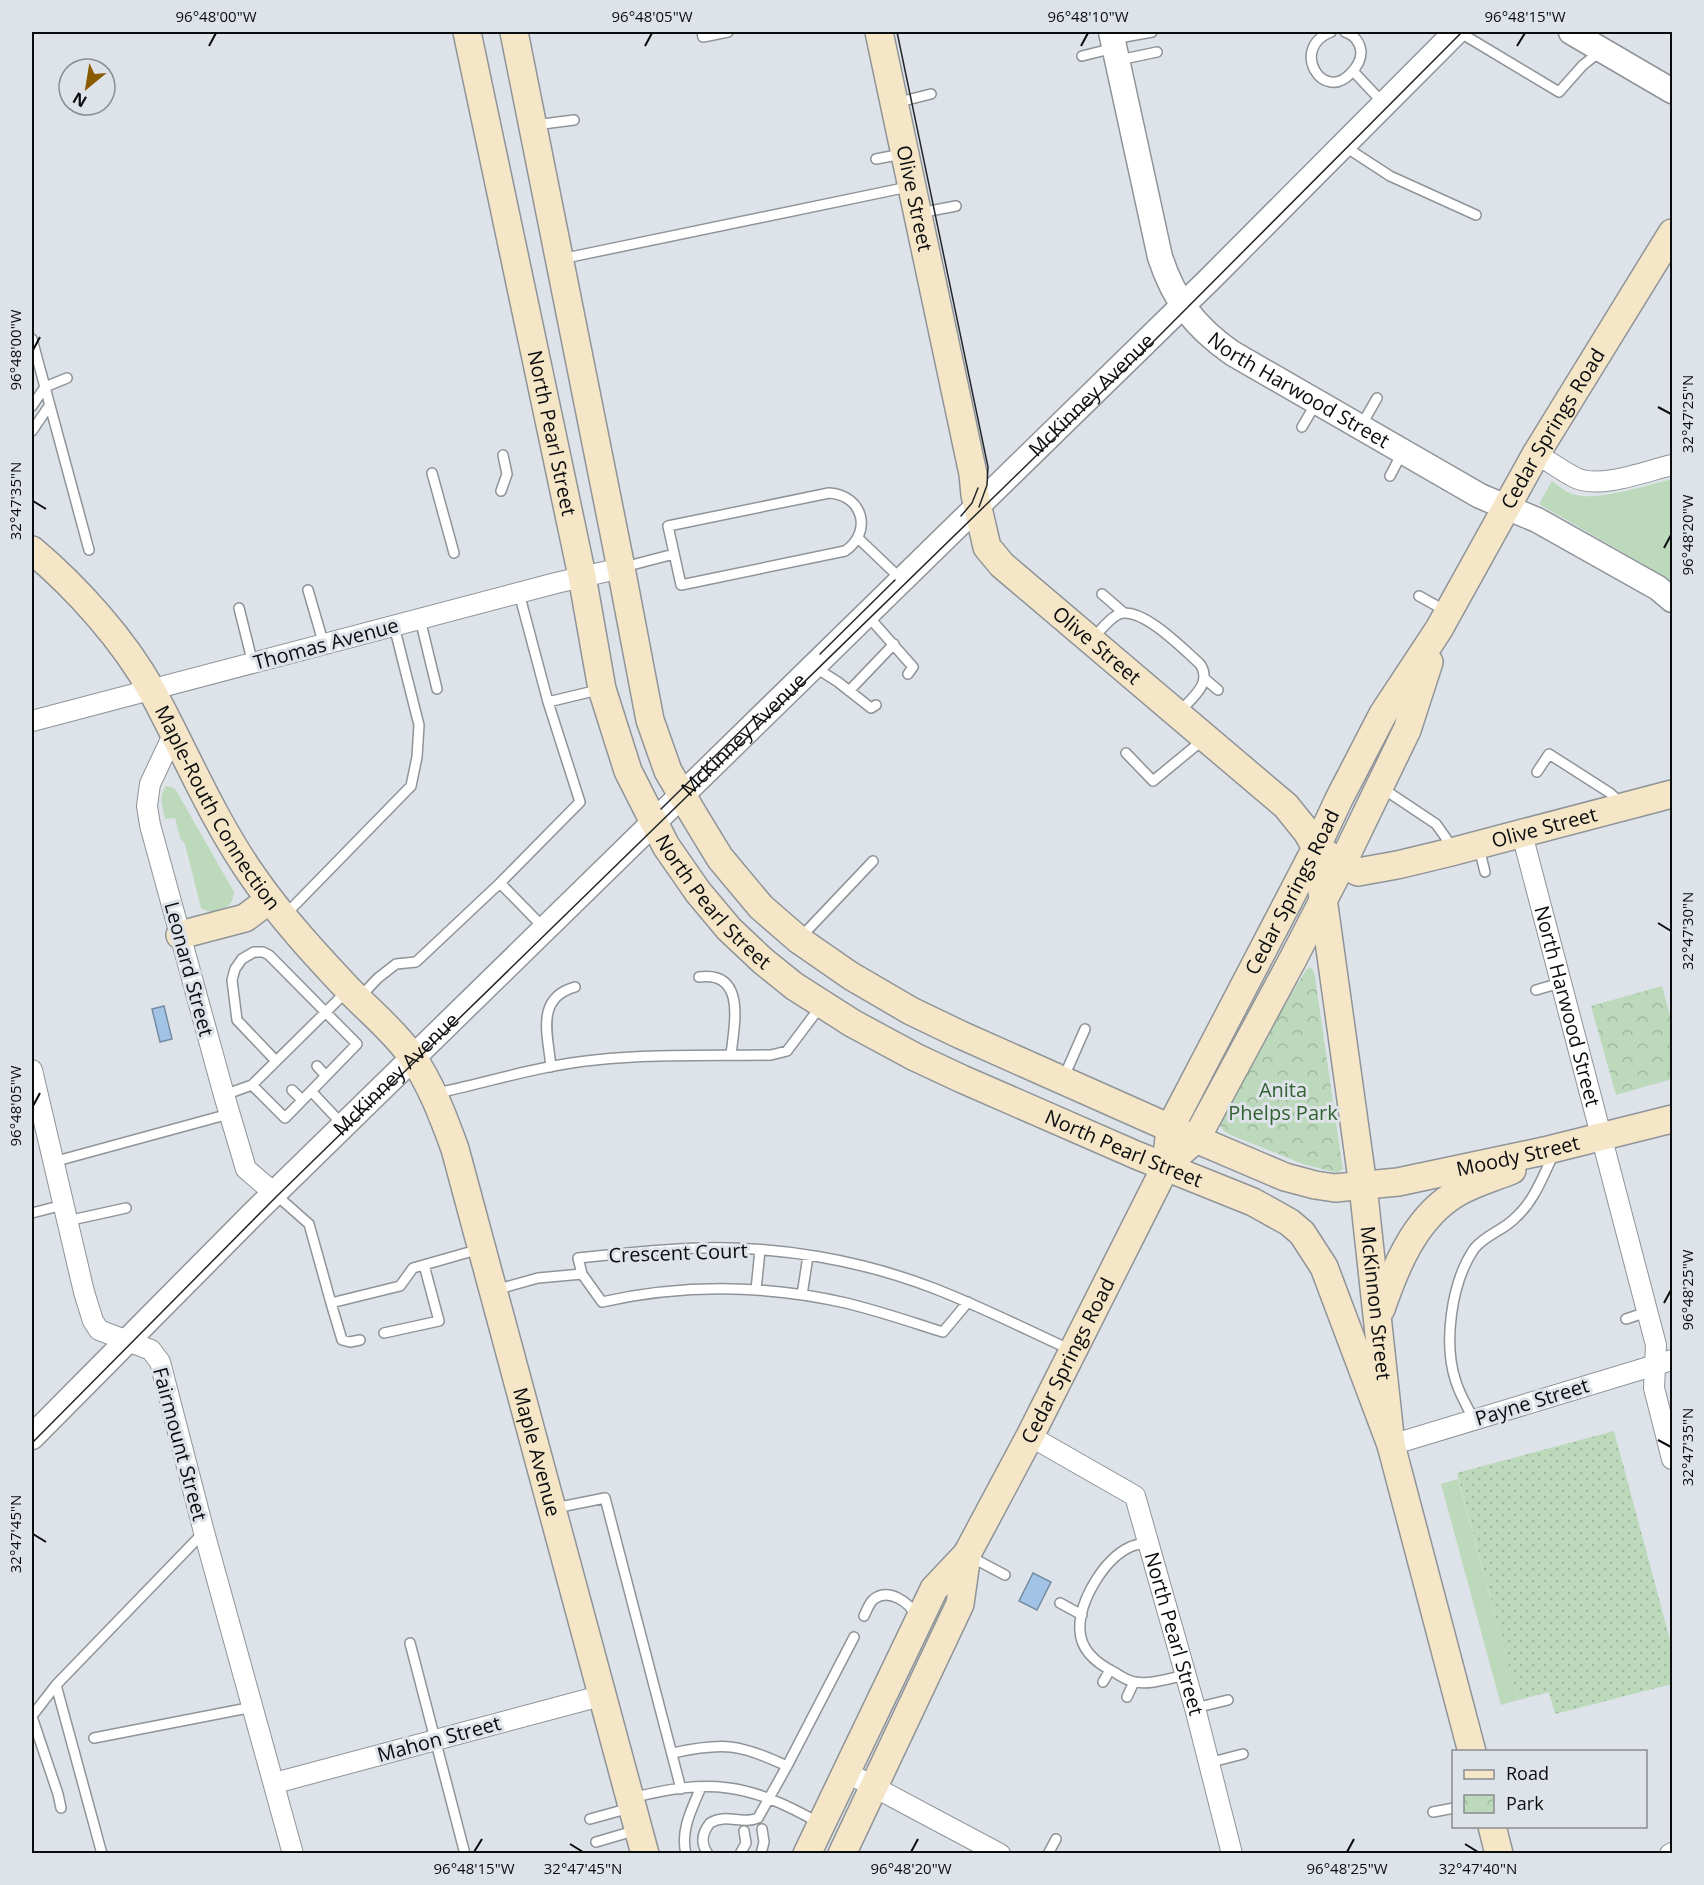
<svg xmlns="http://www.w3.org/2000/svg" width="1704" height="1885" font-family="'Open Sans',sans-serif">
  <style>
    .grass { fill: #bcd9bb }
    .park { fill: url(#park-crowns) }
    .garden { fill: url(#garden-dots) }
    .water { fill: #a2c3e5; stroke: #748ca4; stroke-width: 1.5 }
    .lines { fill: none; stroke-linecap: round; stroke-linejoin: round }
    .service-casing { stroke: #8f9499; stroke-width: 12 }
    .minor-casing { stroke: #8f9499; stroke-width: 22 }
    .tertiary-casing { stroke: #8f9499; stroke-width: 27 }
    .secondary-casing { stroke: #8f9499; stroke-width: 30 }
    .service { stroke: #fff; stroke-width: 9 }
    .minor { stroke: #fff; stroke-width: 20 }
    .tertiary { stroke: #fff; stroke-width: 24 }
    .secondary { stroke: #f5e6c8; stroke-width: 27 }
    .tram { stroke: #242629; stroke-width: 1.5 }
    .ticks { fill: none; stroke: #0a0c0e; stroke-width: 2 }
    .labels { text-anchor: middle; stroke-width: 6; stroke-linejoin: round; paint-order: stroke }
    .street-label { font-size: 20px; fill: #0a0c0e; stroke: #dde3e8 }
    .park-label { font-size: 20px; fill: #326132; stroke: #dde3e8 }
    .neatline { fill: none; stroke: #0a0c0e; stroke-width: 2 }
    .ticks-label { font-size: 15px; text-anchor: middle; fill: #0a0c0e }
  </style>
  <defs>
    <pattern id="park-crowns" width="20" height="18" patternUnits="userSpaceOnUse" patternTransform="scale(1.5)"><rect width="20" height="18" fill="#bcd9bb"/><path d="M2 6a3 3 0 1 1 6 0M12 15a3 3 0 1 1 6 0" fill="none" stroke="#a0b9a0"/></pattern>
    <pattern id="garden-dots" width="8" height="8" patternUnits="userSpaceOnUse" patternTransform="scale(1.5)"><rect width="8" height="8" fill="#bcd9bb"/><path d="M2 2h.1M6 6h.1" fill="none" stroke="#a0b9a0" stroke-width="1.8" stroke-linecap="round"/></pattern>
  </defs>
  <rect width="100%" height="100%" fill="#dde3e8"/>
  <path class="grass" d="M1672,479V581L1539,504L1552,481C1560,487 1567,493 1576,495C1598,501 1648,485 1672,479Z
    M166,786L174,788L177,792L234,892C233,906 225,909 213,913L201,908L185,844L180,838L175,818L165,819C163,808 158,797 166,786Z
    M1458,1479L1518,1700L1501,1705L1441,1484Z"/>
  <path class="park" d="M1310,967L1313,970L1315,977L1342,1164L1343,1169L1337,1173L1303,1164L1231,1135L1224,1131L1219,1124L1248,1063L1307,969Z
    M1662,986L1672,1023V1079L1616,1095L1591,1006Z"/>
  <path class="garden" d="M1614,1431L1672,1647V1684L1555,1714L1549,1692L1518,1700L1457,1473Z"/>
  <path class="water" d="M164,1006L172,1039L160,1042L152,1009Z
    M1033,1573L1051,1582L1037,1610L1019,1601Z"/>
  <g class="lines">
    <defs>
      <path id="service" d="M702,32L703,37L728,32
        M1331,32C1289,48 1323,104 1351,73C1357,67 1361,61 1361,52C1360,42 1354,35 1345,32
        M1459,32L1559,92L1583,65L1601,51
        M1113,39L1152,32
        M1082,56L1114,48
        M1119,60L1157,52
        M1353,71L1384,104
        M895,103L931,94
        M535,125L574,120
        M1344,146L1390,176L1476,215
        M876,159L902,154
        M919,213L956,206
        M561,259L908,187
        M32,339L89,550
        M45,387L67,378
        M32,406L45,387
        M1361,426L1377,398
        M1302,427L1316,403
        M32,431L49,406
        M432,473L454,553
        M1390,476L1402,453
        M501,491L507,474L503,455
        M829,493C863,495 873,532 845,551L681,585L668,526Z
        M858,538L902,580
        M624,567L674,554
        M308,590L324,645
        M1102,594L1124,613
        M1419,596L1446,611
        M239,608L253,664
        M867,615L913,667L908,674
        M420,619L437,689
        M1093,638C1100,631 1108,620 1117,615C1139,603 1183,649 1200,664C1213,683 1192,698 1179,712
        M816,668L838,682L871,708L876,705
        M1205,679L1218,690
        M849,691L894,644
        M548,702L598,690
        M1126,753L1153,781L1204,739
        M1537,772L1549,754L1610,793L1621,803
        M1382,788L1436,824L1446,838L1450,850
        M1479,848L1485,872
        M500,883L545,929
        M285,915L411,786L417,757L419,725L394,626
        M800,938L873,861
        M699,977C747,971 734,1025 731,1055
        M1536,990L1560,983
        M360,997L378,978L396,964L416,962L500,883L580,802L548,702L519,593
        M317,1066L326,1076
        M551,1067C548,1035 535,998 575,987
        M1063,1079L1085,1029
        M252,1085L285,1118L357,1044L269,955L263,952H254L242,959L235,969L232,980L237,1020L276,1061
        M292,1090L302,1100
        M311,1091L342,1124
        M437,1093C489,1082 542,1065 595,1060C653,1054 712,1056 771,1055L787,1051L820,1007
        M224,1095L252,1085L346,992
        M53,1162L229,1114
        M275,1194L309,1224L331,1303L400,1286L413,1268L480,1249
        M32,1213L63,1205
        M67,1221L126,1208
        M582,1274L602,1302C683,1284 766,1285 846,1303C879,1311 911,1322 943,1332L968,1302
        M495,1290L538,1278L582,1274L578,1258C619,1254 660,1249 701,1248C779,1246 860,1260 933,1288C980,1306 1025,1329 1071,1350
        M756,1290L760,1250
        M802,1295L808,1256
        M331,1303L342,1340L350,1342L360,1340
        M1626,1319L1647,1312
        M384,1333L439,1321L424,1265
        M1474,1420C1468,1408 1460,1395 1456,1382C1443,1344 1451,1283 1474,1249C1485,1235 1502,1231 1514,1219C1534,1202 1543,1176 1554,1153
        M555,1508L605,1498L681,1789
        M1148,1542C1143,1544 1136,1544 1130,1547C1104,1559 1078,1602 1080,1631C1081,1651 1098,1664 1114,1672C1120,1676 1128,1681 1135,1682C1151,1685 1170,1678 1186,1675
        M969,1556L1005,1575
        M1060,1603L1082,1615
        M864,1616C867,1610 869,1603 874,1599C889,1588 910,1602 916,1617
        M410,1643L465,1854
        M1103,1682L1110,1670
        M56,1685L102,1854
        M1127,1697L1134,1682
        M1195,1708L1228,1700
        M32,1716L56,1685L204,1532
        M32,1717L58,1794L61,1808
        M94,1738L253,1707
        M673,1753C724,1742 740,1744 787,1766L758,1818C742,1825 726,1813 710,1823C702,1833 700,1843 708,1854
        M1208,1763L1243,1754
        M787,1766L854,1637
        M632,1798C710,1778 749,1783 819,1823
        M1433,1812L1454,1808
        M590,1819L630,1808
        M596,1842L637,1830
        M686,1854C680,1830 692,1809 701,1787
        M740,1854L746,1843L744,1831
        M761,1854L764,1842L762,1829
        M1048,1854L1056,1839"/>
      <g id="minor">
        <path d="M1536,454C1549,461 1562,471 1576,478C1601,489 1646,471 1672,465"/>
        <path d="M32,721L556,583L621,568"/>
        <path d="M173,735L150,784L147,806L150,825L224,1095L246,1169L274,1193"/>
        <path id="s1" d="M1522,834L1656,1345L1654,1388L1672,1459"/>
        <path d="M32,1070L84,1292L93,1321L99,1330L151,1350L160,1362L204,1532L293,1854"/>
        <path id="s2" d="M1030,1436L1135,1496L1195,1708L1232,1854"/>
        <path d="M1391,1445L1672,1360"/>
        <path d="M846,1772L1000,1854"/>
        <path d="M275,1783L604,1695"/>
        <path d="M1670,1854L1672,1853"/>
      </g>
      <g id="tertiary">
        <path id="s3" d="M1111,32L1160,257C1174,300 1195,327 1232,353L1480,496L1537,520L1658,588L1672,600"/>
        <path d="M1571,32L1672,91"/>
        <path id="s4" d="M32,1437L253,1214L1210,279L1456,32"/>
      </g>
      <g id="secondary">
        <path id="s5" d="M467,32L582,576L602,689L628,771L666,846L698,892L729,929L763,961L794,986L852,1023L915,1057L962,1079L1136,1155L1253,1202L1289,1222L1302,1233L1324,1267L1391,1445"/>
        <path id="s6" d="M514,32L621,568L650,720L668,771L695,817L720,858L761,907L799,940L851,976L911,1011L961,1035L1170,1128L1285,1177L1315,1185L1335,1188L1398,1182L1544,1151L1672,1119"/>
        <path id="s7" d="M879,32L973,474L975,495L987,547L1002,565L1286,806L1307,832L1316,848L1358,872L1397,865L1451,852L1672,794"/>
        <path id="s8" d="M32,550C76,587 124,640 152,691C186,754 213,820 254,878C282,918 315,954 348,989C369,1011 393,1030 411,1055C431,1084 443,1116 455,1149L645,1854"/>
        <path id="s9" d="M1316,848L1363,1186L1391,1445L1472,1752"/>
        <path d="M180,935L245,918L269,900"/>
        <path d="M1182,1151L1196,1139L1293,959L1343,862L1407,730L1429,662"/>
        <path d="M1381,1309C1395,1268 1414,1221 1452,1196C1469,1184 1493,1178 1512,1170"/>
        <path d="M1492,1826L1499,1854"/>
        <path id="s10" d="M807,1854L934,1589L967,1554L1030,1436L1166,1166L1170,1128L1316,848L1339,799L1383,714L1439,629L1536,454L1672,233"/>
        <path d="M842,1854L960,1604L967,1554"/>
      </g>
    </defs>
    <use href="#service" class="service-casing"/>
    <use href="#minor" class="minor-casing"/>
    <use href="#tertiary" class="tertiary-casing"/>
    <use href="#secondary" class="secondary-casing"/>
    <use href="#service" class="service"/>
    <use href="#minor" class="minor"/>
    <use href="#tertiary" class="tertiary"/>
    <use href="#secondary" class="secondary"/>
    <path class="tram" d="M897,32L988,467L987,485L979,507
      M961,516L972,503L978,488
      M820,654L895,580
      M661,809L758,714
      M32,1443L277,1196L1156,339L1462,32"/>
  </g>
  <path class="ticks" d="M209,46L216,33M645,46L652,33M1081,46L1088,33M1517,46L1525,33M33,350L40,337M1658,407L1671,414M33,501L46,509M1664,548L1671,535M1658,923L1671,931M33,1106L40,1093M1664,1303L1671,1290M1658,1440L1671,1447M33,1534L46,1542M570,1844L583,1852M1465,1844L1478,1852M474,1852L482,1839M911,1852L918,1839M1347,1852L1354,1839"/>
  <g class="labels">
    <g class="street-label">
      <text dy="7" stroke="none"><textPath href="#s7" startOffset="170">Olive Street</textPath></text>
      <text dy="7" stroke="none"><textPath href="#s3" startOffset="429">North Harwood Street</textPath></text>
      <text dy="7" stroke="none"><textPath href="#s4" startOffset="1486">McKinney Avenue</textPath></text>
      <text dy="7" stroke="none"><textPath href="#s10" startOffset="1614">Cedar Springs Road</textPath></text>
      <text dy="7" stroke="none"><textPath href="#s5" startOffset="410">North Pearl Street</textPath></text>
      <text transform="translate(326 644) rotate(-15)" y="7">Thomas Avenue</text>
      <text dy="7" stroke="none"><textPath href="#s7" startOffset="674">Olive Street</textPath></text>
      <text dy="7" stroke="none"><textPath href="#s4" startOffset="1000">McKinney Avenue</textPath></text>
      <text dy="7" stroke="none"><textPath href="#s8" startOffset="320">Maple-Routh Connection</textPath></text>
      <text dy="7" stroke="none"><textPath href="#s7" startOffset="1214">Olive Street</textPath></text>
      <text dy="7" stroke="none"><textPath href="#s10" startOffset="1082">Cedar Springs Road</textPath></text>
      <text dy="7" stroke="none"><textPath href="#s5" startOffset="914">North Pearl Street</textPath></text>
      <text transform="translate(189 969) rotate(75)" y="7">Leonard Street</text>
      <text dy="7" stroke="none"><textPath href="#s1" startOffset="178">North Harwood Street</textPath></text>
      <text dy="7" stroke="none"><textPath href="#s4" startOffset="514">McKinney Avenue</textPath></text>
      <text dy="7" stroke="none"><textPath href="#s5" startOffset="1400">North Pearl Street</textPath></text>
      <text dy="7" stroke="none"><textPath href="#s6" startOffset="1750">Moody Street</textPath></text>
      <text transform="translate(678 1253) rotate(-2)" y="7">Crescent Court</text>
      <text dy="7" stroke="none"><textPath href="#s9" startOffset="459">McKinnon Street</textPath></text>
      <text dy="7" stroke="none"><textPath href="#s10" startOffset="560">Cedar Springs Road</textPath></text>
      <text transform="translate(1532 1402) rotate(-17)" y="7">Payne Street</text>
      <text transform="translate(180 1444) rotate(75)" y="7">Fairmount Street</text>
      <text dy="7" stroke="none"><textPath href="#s8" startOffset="1054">Maple Avenue</textPath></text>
      <text dy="7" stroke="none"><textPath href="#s2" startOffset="264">North Pearl Street</textPath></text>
      <text transform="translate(439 1739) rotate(-15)" y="7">Mahon Street</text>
    </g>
    <g class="park-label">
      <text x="1283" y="1097">Anita<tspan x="1283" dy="23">Phelps Park</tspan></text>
    </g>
  </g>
  <rect width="1704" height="1885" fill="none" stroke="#dde3e8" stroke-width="66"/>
  <rect x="1452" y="1750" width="195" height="78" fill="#dde3e8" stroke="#898d91" stroke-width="1.5"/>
  <rect x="1464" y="1770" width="30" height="9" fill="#f5e6c8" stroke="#898d91" stroke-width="1.5"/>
  <text x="1506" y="1780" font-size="18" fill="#0a0c0e">Road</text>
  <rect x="1464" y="1795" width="30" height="18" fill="url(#park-crowns)" stroke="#898d91" stroke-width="1.5"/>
  <text x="1506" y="1810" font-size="18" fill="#0a0c0e">Park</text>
  <g transform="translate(87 87) rotate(210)"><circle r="28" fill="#dde3e8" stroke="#898d91" stroke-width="1.5"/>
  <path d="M0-4.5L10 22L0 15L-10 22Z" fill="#8a5a01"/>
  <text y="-9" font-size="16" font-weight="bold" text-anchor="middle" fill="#0a0c0e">N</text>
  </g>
  <rect x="33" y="33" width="1638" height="1819" class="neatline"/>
  <g class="ticks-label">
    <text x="216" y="22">96°48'00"W</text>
    <text x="652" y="22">96°48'05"W</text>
    <text x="1088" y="22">96°48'10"W</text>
    <text x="1525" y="22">96°48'15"W</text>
    <text transform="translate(16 350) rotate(-90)" y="5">96°48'00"W</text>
    <text transform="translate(1688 414) rotate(-90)" y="5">32°47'25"N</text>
    <text transform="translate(16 501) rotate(-90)" y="5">32°47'35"N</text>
    <text transform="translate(1688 535) rotate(-90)" y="5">96°48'20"W</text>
    <text transform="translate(1688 931) rotate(-90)" y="5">32°47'30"N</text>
    <text transform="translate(16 1106) rotate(-90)" y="5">96°48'05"W</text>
    <text transform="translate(1688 1290) rotate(-90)" y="5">96°48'25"W</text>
    <text transform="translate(1688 1447) rotate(-90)" y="5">32°47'35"N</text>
    <text transform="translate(16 1534) rotate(-90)" y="5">32°47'45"N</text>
    <text x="474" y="1874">96°48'15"W</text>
    <text x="583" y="1874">32°47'45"N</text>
    <text x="911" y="1874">96°48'20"W</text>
    <text x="1347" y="1874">96°48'25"W</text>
    <text x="1478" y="1874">32°47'40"N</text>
  </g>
</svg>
